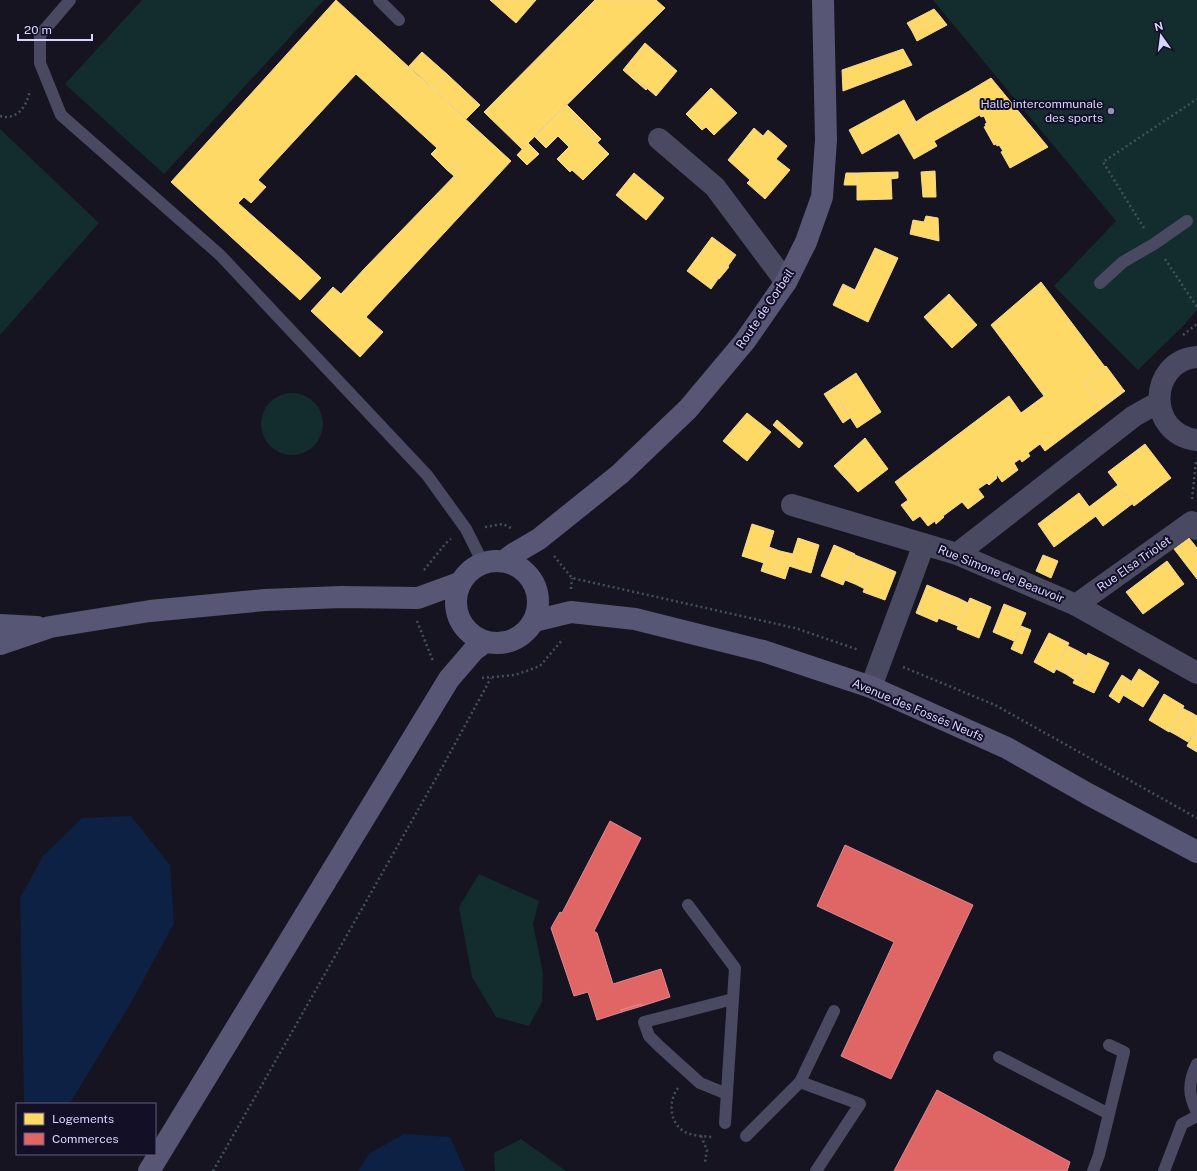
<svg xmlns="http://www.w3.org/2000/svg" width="1197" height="1171" font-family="'Public Sans',sans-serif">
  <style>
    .green { fill: #132c2d }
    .water { fill: #0d2144 }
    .homes { fill: #ffd966; stroke: #f4d894 }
    .shops { fill: #e06666; stroke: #de8794 }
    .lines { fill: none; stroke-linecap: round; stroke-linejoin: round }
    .path { stroke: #44505f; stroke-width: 2.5; stroke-dasharray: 2 3; stroke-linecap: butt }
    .lane { stroke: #4a4962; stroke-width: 12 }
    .street { stroke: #4a4962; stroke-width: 22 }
    .secondary { stroke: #575674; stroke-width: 22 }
    .poi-dot { fill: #9591b1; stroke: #130f26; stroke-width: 1.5 }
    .labels { text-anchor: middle; stroke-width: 4; stroke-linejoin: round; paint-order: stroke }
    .poi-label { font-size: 12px; fill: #d9d4ff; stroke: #130f26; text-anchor: end }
    .street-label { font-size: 12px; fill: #d9d4ff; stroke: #130f26 }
  </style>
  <rect width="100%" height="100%" fill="#161421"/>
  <path class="green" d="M142,0H324L164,174L65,84Z
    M933,0H1197V310L1184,325L1138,370L1054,286L1116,221Z
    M0,129L99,223L0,335Z
    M261 424a31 31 0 1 1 62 0a31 31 0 1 1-62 0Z
    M479,874L539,901L533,924L543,973L542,1002L529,1026L496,1017L472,977L459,907Z
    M521,1139L566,1171H495L494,1153Z"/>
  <path class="water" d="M131,816L170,865L174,923L128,1008L70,1103L68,1104H27L24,1102L20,898L43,856L82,818Z
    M404,1134L450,1137L465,1171H358L370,1153Z"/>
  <path class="homes" d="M336,0L511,161L366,317L383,332L360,357L311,311L333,287L341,294L365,268L461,169L454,162L447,170L431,154L437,148L356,74L258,180L266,187L251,203L244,197L238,203L302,260L321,278L300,300L171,182Z
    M490,0H536L516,23Z
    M595,0H656L665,8L522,149L484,112Z
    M934,9L940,16L912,31L907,23Z
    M940,16L947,25L917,41L912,31Z
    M645,43L677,71L656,96L633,76L632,78L623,70Z
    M903,49L912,65L843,91L842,70Z
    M422,52L448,75L434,90L409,66Z
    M448,75L480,105L466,119L434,90Z
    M633,76L647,89L646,90L632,78Z
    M991,78L1048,147L1010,168L1001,152L1003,151L999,145L997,146L996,144L994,145L984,127L986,126L985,124L987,123L984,116L981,117L980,115L983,113L971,90Z
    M711,88L737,113L714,135L702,123L699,127L686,114Z
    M971,90L983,113L934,141L937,146L914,159L899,133L925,116Z
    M904,100L916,122L899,133L862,154L849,130Z
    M567,105L601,139L597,143L563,109Z
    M563,109L609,154L583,180L572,170L570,172L557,159L569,147L558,136L546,148L535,137Z
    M702,123L706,127L702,130L699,127Z
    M754,128L763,136L768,130L787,146L776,159L790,170L765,199L747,183L750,180L728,160Z
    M528,143L539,154L527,165L517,155Z
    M454,162L461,169L454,176L447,170Z
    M935,171L936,197H923L921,172Z
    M898,172V178L891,179L892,199L857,200V173Z
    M634,173L664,198L646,220L616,195Z
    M846,173H857V185H844Z
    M926,216L938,218L939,241L910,234L913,220L924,222Z
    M712,237L736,255L728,266L725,264L715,277L718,279L711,289L687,271Z
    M875,248L898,258L868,322L833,305L841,288L853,294Z
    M725,264L729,267L719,279L715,277Z
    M1041,282L1105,367L1084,383L1101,406L1123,389L1125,391L1045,451L1040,444L1028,453L1030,456L1022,462L1020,459L1014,463L1018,470L1002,482L997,475L996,477L997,478L989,485L987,483L978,489L984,497L968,509L962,502L943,516L944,517L936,524L935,521L928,526L920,516L913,521L901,505L908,500L895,482L1009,396L1021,413L1044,396L991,325Z
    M843,284L855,290L853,294L841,288Z
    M949,294L977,325L952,348L924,317Z
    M1106,366L1123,389L1101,406L1084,383Z
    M856,373L881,412L857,428L832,389Z
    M832,389L850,418L843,423L824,394Z
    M747,413L771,432L747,461L723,441Z
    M777,420L803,443L799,448L773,425Z
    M865,438L888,469L858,492L834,466Z
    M1145,444L1171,478L1134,506L1108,472Z
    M1118,485L1132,504L1103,526L1089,507Z
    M1079,493L1096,516L1054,547L1038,524Z
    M752,524L774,531L764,563L742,556Z
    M798,538L819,545L811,573L789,566Z
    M1189,538L1197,548V579L1174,549Z
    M834,545L855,554L843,585L821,576Z
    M769,547L780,551L773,575L761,571Z
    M780,551L793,554L785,579L773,575Z
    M855,555L865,559L855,584L845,580Z
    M1043,555L1058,561L1051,578L1036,571Z
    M865,559L875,563L865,589L855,584Z
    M1167,561L1184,584L1143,614L1126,592Z
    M875,563L896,572L885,600L863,592Z
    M927,585L948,594L937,622L916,613Z
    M948,594L958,598L948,622L938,618Z
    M958,598L968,603L958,626L948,622Z
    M970,598L991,607L979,638L957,629Z
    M1004,604L1026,613L1014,641L993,632Z
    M1021,626L1031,630L1022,654L1011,649Z
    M1049,633L1069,643L1054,673L1034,662Z
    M1068,646L1078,651L1066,674L1056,669Z
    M1078,651L1087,656L1075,680L1066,674Z
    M1088,653L1109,663L1094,693L1073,683Z
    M1139,669L1159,682L1143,707L1123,695Z
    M1122,675L1131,681L1119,703L1109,696Z
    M1164,694L1184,706L1169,732L1149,720Z
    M1182,708L1192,713L1178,736L1169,731Z
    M1192,713L1197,716V727L1188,742L1178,736Z
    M1197,727V752L1187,746Z"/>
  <path class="shops" d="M610,821L641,838L594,931L597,933L613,984L661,969L670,997L642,1006L641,1004L621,1010L622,1012L597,1020L588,992L574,996L551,928L560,912L562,913Z
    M845,845L973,905L891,1079L841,1056L894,942L817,906Z
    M641,1004L642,1006L622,1012L621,1010Z
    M937,1090L1070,1162L1067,1171H894Z"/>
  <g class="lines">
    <path class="path" d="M0,116C17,121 27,106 30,90
      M1144,228L1103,162L1197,99
      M1165,259L1197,307
      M1183,335L1197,324
      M1192,499L1196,462
      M485,527L503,524L511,528
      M554,556L572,578L795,628L859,650
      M424,570L446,543L451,539
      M571,589L572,578
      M417,621L433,661
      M903,667L995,705L1197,818
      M482,678L515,675L540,666L563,639
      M678,1088C668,1101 669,1123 685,1132C693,1136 703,1136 712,1137
      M701,1136L707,1150L705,1162
      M213,1171L439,773L491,678"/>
    <path class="lane" d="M70,0L40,35V63L61,115L220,255L427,475L466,529L483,563
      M379,0L399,20
      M1100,283L1123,262L1154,244L1187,221
      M688,905L735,968L725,1123
      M999,1057L1109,1114
      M1197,1064C1188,1082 1188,1095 1197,1112
      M800,1082L860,1104L816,1171
      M727,1094L700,1083L659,1046L649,1036L644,1022L733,999
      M746,1136L800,1082L834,1011
      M1093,1171L1099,1155L1124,1052L1109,1045
      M1164,1171L1182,1124L1197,1116"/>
    <path class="street" d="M659,139L715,187L786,282
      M1197,357C1148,361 1146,434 1197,440
      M792,505L957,554L1076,605L1197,673
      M957,554L1134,416L1159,402
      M1076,605L1192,522L1197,529
      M871,687L924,544"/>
    <path class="secondary" d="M456 602a41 41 0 1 1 82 0a41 41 0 1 1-82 0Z
      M504,561L515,553L539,539L620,474L688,409L745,341L786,282L806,242L822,197L826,140L823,0
      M534,621L571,612L635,619L763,651L871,687L1007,748L1088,794L1197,852
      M0,625L37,627
      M0,644L50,627L150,611L265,600L341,597L418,598L459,583
      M149,1171L449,679L474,650L485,642"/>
  </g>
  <circle class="poi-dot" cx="1111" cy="111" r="4"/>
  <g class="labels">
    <g class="poi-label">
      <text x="1103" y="108">Halle intercommunale<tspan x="1103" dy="14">des sports</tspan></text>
    </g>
    <g class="street-label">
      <text transform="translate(765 309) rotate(-56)" y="4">Route de Corbeil</text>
      <text transform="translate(1134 564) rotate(-35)" y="4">Rue Elsa Triolet</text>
      <text transform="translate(1001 574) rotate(22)" y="4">Rue Simone de Beauvoir</text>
      <text transform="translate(918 710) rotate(23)" y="4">Avenue des Fossés Neufs</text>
    </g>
  </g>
  <rect x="16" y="1103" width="140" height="52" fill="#130f26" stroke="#625e7d"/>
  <rect x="24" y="1113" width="20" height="12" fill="#ffd966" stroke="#625e7d"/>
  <text x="52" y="1123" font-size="12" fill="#d9d4ff">Logements</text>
  <rect x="24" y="1133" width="20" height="12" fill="#e06666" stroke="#625e7d"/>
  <text x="52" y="1143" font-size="12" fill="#d9d4ff">Commerces</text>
  <g transform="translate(1161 36) rotate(346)" stroke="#130f26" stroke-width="3" paint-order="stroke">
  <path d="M0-3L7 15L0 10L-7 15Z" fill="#d9d4ff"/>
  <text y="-6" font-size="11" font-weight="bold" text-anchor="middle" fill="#d9d4ff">N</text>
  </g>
  <path d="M18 34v6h74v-6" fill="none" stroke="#d9d4ff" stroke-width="2"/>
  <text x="24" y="34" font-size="12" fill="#d9d4ff" stroke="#130f26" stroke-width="3" paint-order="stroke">20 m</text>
</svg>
